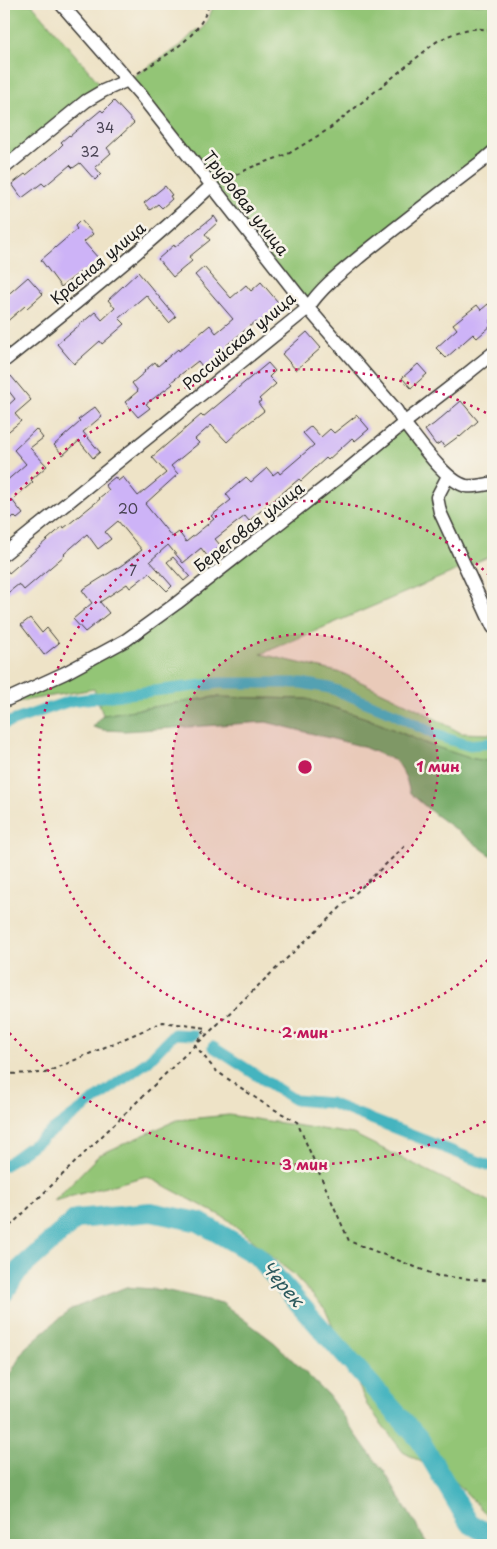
<svg xmlns="http://www.w3.org/2000/svg" width="497" height="1549" font-family="'Playpen Sans',sans-serif">
  <style>
    .green { fill: #93c576; stroke: #587049 }
    .forest { fill: #76aa67; stroke: #496342 }
    .lines { fill: none; stroke-linecap: round; stroke-linejoin: round }
    .canal { stroke: #45b4bf; stroke-width: 11 }
    .river { stroke: #45b4bf; stroke-width: 20 }
    .building { fill: #cdb3f7 }
    .minor-casing { stroke: #3c3a36; stroke-width: 15 }
    .path { stroke: #3c3a36; stroke-width: 2; stroke-dasharray: 4 4; stroke-linecap: butt }
    .minor { stroke: #fff; stroke-width: 12 }
    .ring { fill: none; stroke: #c2185b; stroke-width: 2.5; stroke-dasharray: 2.5 5 }
    .labels { text-anchor: middle; stroke-width: 5; stroke-linejoin: round; paint-order: stroke }
    .number-label { font-size: 14px; fill: #484253 }
    .street-label { font-size: 16px; fill: #1c1c1c; stroke: #f7f3e8 }
    .water-label { font-size: 18px; font-style: italic; fill: #2c595d; stroke: #f7f3e8 }
    .centre { fill: #c2185b; stroke: #f7f3e8; stroke-width: 2.5 }
    .ring-label { font-size: 15px; text-anchor: middle; font-weight: bold; fill: #c2185b; stroke: #f7f3e8; stroke-width: 5; stroke-linejoin: round; paint-order: stroke }
  </style>
  <rect width="100%" height="100%" fill="#f7f3e8"/>
  <filter id="ink" filterUnits="userSpaceOnUse"><feTurbulence type="fractalNoise" baseFrequency=".02" numOctaves="2"/><feDisplacementMap in="SourceGraphic" scale="10" xChannelSelector="R" yChannelSelector="G"/><feConvolveMatrix kernelMatrix="1 2 1 2 8 2 1 2 1" color-interpolation-filters="sRGB"/></filter>
  <filter id="wash" filterUnits="userSpaceOnUse"><feTurbulence type="fractalNoise" baseFrequency=".0096" numOctaves="4" result="noise"/><feDisplacementMap in="SourceGraphic" scale="20" xChannelSelector="R" yChannelSelector="G"/><feGaussianBlur stdDeviation="1.12" result="paint"/><feColorMatrix in="noise" values="0 0 0 0 0 0 0 0 0 0 0 0 0 0 0 0 0 1.4 0 .05"/><feComposite in="paint" operator="in"/></filter>
  <g filter="url(#wash)">
    <rect width="100%" height="100%" fill="#eee3c7"/>
    <path class="green" d="M4,4H32L100,84L4,164Z
      M214,4H493V152L308,308L128,80L180,46L197,29L200,32L208,20Z
      M404,423L459,484L493,483V555L261,654L342,673L414,707L461,733L489,734L493,733V762L469,758L427,744L366,718L306,699L214,697L103,715L94,689L4,704L126,640Z
      M229,1115L353,1134L493,1203V1517L488,1516L454,1480L403,1452L367,1405L325,1309L294,1275L227,1219L146,1176L54,1201L99,1155L177,1120Z"/>
    <path class="forest" d="M214,697L307,699L366,718L427,744L469,758L493,762V857L433,813L410,793L406,778L396,761L361,746L266,722L125,731L103,730L93,727L103,715Z
      M126,1287L164,1290L222,1303L275,1343L328,1395L367,1450L384,1471L428,1545H4V1385L25,1348L69,1310Z"/>
    <g class="lines">
      <path class="canal" d="M4,724L70,701L220,683H301L330,688L393,713L436,735L467,745L493,743
        M213,1047L295,1100L330,1103L493,1167
        M4,1166L148,1061L174,1034L193,1035"/>
      <path class="river" d="M4,1293L18,1271L76,1219L151,1212L199,1222L256,1255L420,1440L469,1523L493,1537"/>
    </g>
    <g id="blocks">
      <path class="building" d="M114,101L134,123L107,148L111,153L95,167L101,174L95,180L80,163L73,168L70,165L45,186L42,183L22,198L12,184L25,174L26,175L57,150L63,144L61,142L69,135L70,136L101,110L103,112Z
        M165,186L172,195L170,196L172,199L162,208L158,204L150,210L144,203Z
        M214,216L218,222L205,234L210,240L189,257L192,261L173,277L158,259L174,245L175,247Z
        M81,220L93,234L84,242L99,259L84,272L83,270L61,287L41,260L77,229L75,226Z
        M204,267L231,298L246,285L251,291L261,282L283,308L269,319L267,316L257,324L255,322L227,345L232,350L206,371L198,361L171,382L173,384L146,404L150,408L138,417L125,402L138,391L132,383L145,372L144,371L155,362L158,366L178,349L179,351L210,325L216,333L233,319L195,275Z
        M138,272L176,317L169,323L146,295L119,318L125,324L102,344L100,341L74,364L57,344L95,312L102,320L115,308L108,300Z
        M28,277L43,294L27,308L25,306L4,324V298Z
        M488,304L493,311V318L489,322L492,325L477,338L473,334L446,358L436,348L457,329L453,324L477,305L481,310Z
        M307,332L321,348L296,370L282,354Z
        M268,363L275,371L269,377L276,384L259,399L261,401L258,403L264,411L245,426H244L227,442L211,425L195,439L199,443L171,466L178,474L145,504L172,537L179,532L186,542L214,519L211,516L231,500L226,494L246,477L251,482L267,468L273,475L278,471L280,474L314,445L303,433L311,426L321,437L330,429L334,433L357,415L369,429L355,441L352,438L328,460L326,458L301,481L299,479L249,521L245,516L215,539L221,546L208,557L201,548L183,563L168,545L150,561L172,586L167,591L149,573L130,588L127,584L100,602L109,613L85,632L73,619L92,603L82,590L122,565L142,550L118,521L105,532L111,539L98,549L87,534L64,554L65,555L24,590L19,584L4,596V566L9,573L63,526L64,528L100,499L99,498L109,490L105,485L115,477L118,481L123,477L138,496L166,473L152,457L201,415L203,417Z
        M418,364L427,374L411,388L402,378Z
        M11,376L31,400L15,414L21,421L4,435V409L15,399L4,385V382Z
        M461,401L478,421L460,437L459,436L444,447L441,442L436,445L425,430L434,424Z
        M95,407L102,416L83,432L100,452L93,458L79,441L63,455L54,445L80,422L78,420Z
        M36,429L43,438L30,448L47,466L31,480L33,482L12,500L23,514L17,519L14,516L4,525V483L26,464L14,450Z
        M173,557L190,576L184,581L167,562Z
        M30,618L42,633L47,628L59,643L44,655L21,625Z"/>
    </g>
  </g>
  <g filter="url(#ink)">
    <use href="#blocks" fill-opacity="0" stroke="#3c3a36" stroke-width="1"/>
    <g class="lines">
      <defs>
        <path id="minor" d="M61,4L140,94L308,308L396,410L404,423L457,382L493,353
          M4,168L86,101L103,91L128,80
          M4,361C74,305 145,248 211,186
          M448,476L437,497L440,512L493,627
          M4,554L308,308C320,288 345,269 363,254C403,222 444,190 485,159L493,152
          M4,701L65,673L126,640L177,603L346,471L404,423C418,440 445,481 466,486C475,487 485,485 493,483"/>
      </defs>
      <use href="#minor" class="minor-casing"/>
      <path class="path" d="M138,73C166,55 200,38 209,4
        M222,182L252,167L288,154L329,129L436,42C455,32 471,25 493,31
        M199,1042L405,846
        M4,1074L45,1073L163,1022L206,1028L195,1045L215,1070L263,1103L297,1122L349,1241L438,1276L493,1281
        M4,1232L195,1045"/>
      <use href="#minor" class="minor"/>
    </g>
  </g>
  <circle cx="305" cy="767" r="133" fill="#c2185b" fill-opacity=".12"/>
  <g class="ring">
    <circle cx="305" cy="767" r="133"/>
    <path d="M493 955A266 266 0 1 1 493 579"/>
    <path d="M492 1118A398 398 0 0 1 5 1028M5 506A398 398 0 0 1 492 416"/>
  </g>
  <g class="labels">
    <g class="number-label">
      <text x="105" y="133">34</text>
      <text x="90" y="157">32</text>
      <text x="128" y="514">20</text>
      <text x="133" y="576">7</text>
    </g>
    <g class="street-label">
      <text transform="translate(246 203) rotate(52)" y="6">Трудовая улица</text>
      <text transform="translate(98 263) rotate(-40)" y="6">Красная улица</text>
      <text transform="translate(239 341) rotate(-40)" y="6">Российская улица</text>
      <text transform="translate(249 527) rotate(-38)" y="6">Береговая улица</text>
    </g>
    <g class="water-label">
      <text transform="translate(282 1284) rotate(49)" y="6">Черек</text>
    </g>
  </g>
  <circle cx="305" cy="767" r="8" class="centre"/>
  <g class="ring-label">
    <text x="438" y="772">1 мин</text>
    <text x="305" y="1038">2 мин</text>
    <text x="305" y="1170">3 мин</text>
  </g>
  <rect width="497" height="1549" fill="none" stroke="#f7f3e8" stroke-width="20"/>
</svg>
